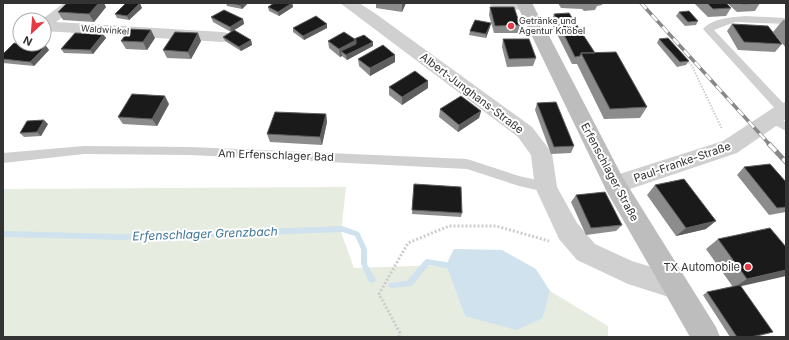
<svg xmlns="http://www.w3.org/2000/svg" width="789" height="340" font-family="Inter,sans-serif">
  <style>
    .green { fill: #e6ecdf }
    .water { fill: #cfe2ee }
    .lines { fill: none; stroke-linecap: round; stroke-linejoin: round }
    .stream { fill: #cfe2ee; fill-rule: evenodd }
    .path-far1 { stroke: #cdcdcd; stroke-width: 2; stroke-dasharray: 1.5 1.5; stroke-linecap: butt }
    .path { stroke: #cdcdcd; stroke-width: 3; stroke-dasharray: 2 2; stroke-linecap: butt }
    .lane { fill: #d0d0d0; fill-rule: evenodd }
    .street { fill: #d0d0d0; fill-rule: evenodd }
    .secondary { fill: #bdbdbd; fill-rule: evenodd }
    .rail-far1-casing { stroke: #888; stroke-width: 3.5 }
    .rail-casing { stroke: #888; stroke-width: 5 }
    .rail-far1 { stroke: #fff; stroke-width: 2.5; stroke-dasharray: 8; stroke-linecap: butt }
    .rail { stroke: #fff; stroke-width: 3.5; stroke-dasharray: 10; stroke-linecap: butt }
    .wall { fill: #8c8c8c }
    .shaded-wall { fill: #5f5f5f }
    .building { fill: #1a1a1a; stroke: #5f5f5f }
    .poi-dot { fill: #e63946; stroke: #fff; stroke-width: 1.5 }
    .labels { text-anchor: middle; stroke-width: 4; stroke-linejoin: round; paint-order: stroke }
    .far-poi-label { font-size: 9px; fill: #333; stroke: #fff; text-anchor: start }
    .far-street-label { font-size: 9px; fill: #333; stroke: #fff }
    .street-label { font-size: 11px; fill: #333; stroke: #fff }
    .poi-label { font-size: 11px; fill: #333; stroke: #fff; text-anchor: end }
    .water-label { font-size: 12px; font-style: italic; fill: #3f7597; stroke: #fff }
  </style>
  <rect width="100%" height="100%" fill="#fff"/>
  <path class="green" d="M346,187L341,232L354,268L446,265L465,316L543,318L550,291L608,326V337H3V189Z"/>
  <path class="water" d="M454,249L502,250L536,269L550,291L543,318L516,330L465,316L446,265Z"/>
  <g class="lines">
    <path class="stream" d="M342,226L359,232L367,249V264L376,280L375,282L372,283L369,282L361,264V249L355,236L342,232L123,240L3,237V231L123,234Z
      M427,259L446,262L448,263L449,265L448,267L446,268L429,265L412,286L392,288L389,287L388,285L389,283L407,281L425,260Z"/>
    <path class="path-far1" d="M687,60L692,66L722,129"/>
    <path class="path" d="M399,337L400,333L379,294L408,243L449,226H496L549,241"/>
    <path class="lane" d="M746,16L786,18V24L735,22L714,30L786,106V113H779L703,29C713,18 732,17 746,16Z
      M773,115L786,122V131L769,122L768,119Z
      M84,146L190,147L467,159L519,176L550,183L552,187L550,191L546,192L519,186L467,169L190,155L84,154L3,163V153Z"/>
    <path class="street" d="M64,3H82L56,22L222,32L228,33L230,37L228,41L222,42L44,31V20H41Z
      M340,3H359L376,14L532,127L552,153L557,187L577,223L595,244L632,261L684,277L688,286L684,295L675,299L628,284L577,260L559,239L535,187L531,155L518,137Z
      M489,3H531L533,5L531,8C519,11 503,9 491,6Z
      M786,102V119L737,153L615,194L607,192L604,185L607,178L723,141L779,104Z"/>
    <path class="secondary" d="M516,3H532L623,178L716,327L720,337H690L607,192Z"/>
    <defs>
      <path id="rail-far1" d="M641,3L770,145"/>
      <path id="rail" d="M769,144L786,162"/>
    </defs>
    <use href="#rail-far1" class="rail-far1-casing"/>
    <use href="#rail" class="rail-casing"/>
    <use href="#rail-far1" class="rail-far1"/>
    <use href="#rail" class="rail"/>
  </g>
  <path class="wall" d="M226,3H248L242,9L227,6Z
    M292,3L293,7L279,16L269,11L268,7Z
    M376,3H406L402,12L376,8Z
    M558,3H603L602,5L597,6L595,10L584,11L582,9L561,8Z
    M694,3H726L731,8L726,16L708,17Z
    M727,3H760L755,11L737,12Z
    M106,7L94,22L63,20L58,12Z
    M490,7L520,25L518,33H494L489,15Z
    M142,8L129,20L117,18L115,14Z
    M679,12L698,21L696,25L685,26L676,16Z
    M554,14L595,53L647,107L640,118L604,119L577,64H572L551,22Z
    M211,17L243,19L244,24L231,32L213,22Z
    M783,20H786V48L773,32Z
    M327,24V28L304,40L293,32V28Z
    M732,24L782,44L775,52L738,50L727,31Z
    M490,27L486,38L469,35L470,31Z
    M103,34L106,38L93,54L64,53L61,49Z
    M223,37L251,40L252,45L241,51L225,41Z
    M155,38L147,50L126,49L121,41Z
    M354,39L373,46L347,60L342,56L340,57L329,48L328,41Z
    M503,39L536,58L533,66L507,67L502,47Z
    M659,39L689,61L686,65L677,67L657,43Z
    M201,41L191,59L167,58L163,50Z
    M46,46L49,50L34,66L3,63V54Z
    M358,59L395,62L370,76L359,66Z
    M428,81V88L402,105L389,95V87Z
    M537,103L574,146L571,153L551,154L535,110Z
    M169,104L157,126L123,124L118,117Z
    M440,109L481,111L479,118L458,132L439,117Z
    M326,114L327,122L322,145L270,142L267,134Z
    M48,124L41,136L24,137L20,133Z
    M744,167L786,182V212L769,215L737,175Z
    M414,184L462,213L461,217L412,214Z
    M655,185L706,229L676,236L647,195Z
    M576,195L622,225L616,231L586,235L571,202Z
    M718,239L786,247L740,286L773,332L767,334L756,337H730L703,295L707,292L733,287L706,249Z"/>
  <path class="shaded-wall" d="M99,3H104L106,7L94,22L89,14Z
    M140,3L142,8L129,20L127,16Z
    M242,3H248L242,9L240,5Z
    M292,3L293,7L279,16L278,12Z
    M402,3H406L402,12Z
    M243,19L244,24L231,32L230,27Z
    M491,23L490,27L486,38V34Z
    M327,24V28L304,40L303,36Z
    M151,30L155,38L147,50L143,42Z
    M198,33L201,41L191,59L188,52Z
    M103,34L106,38L93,54L90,50Z
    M251,40L252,45L241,51L239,47Z
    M356,40V48L341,51L342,56L340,57L339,49Z
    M373,42V46L347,60L346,55Z
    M46,46L49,50L34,66L30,62Z
    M395,55V62L370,76V68Z
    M428,81V88L402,105V97Z
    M165,96L169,104L157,126L152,119Z
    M481,111L479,118L458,132L459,125Z
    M326,114L327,122L322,145L320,137Z
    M44,120L48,124L41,136L37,132Z
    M716,221L706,229L676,236L686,228Z
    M786,270V276L733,288L747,279Z"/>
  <path class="building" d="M67,3H99L89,14L58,12Z
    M126,3H140L127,16L115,14Z
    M230,3H242L240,5Z
    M274,3H292L278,12L268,7Z
    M707,3H726L731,8L713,9Z
    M741,3H760L742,4Z
    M490,7H514L520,25L495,26Z
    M224,10L243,19L230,27L211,17Z
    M689,11L698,21L688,22L679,12Z
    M569,13L595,53H581L580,56L575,57L554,14Z
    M316,16L327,24L303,36L293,28Z
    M475,20L491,23L486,34L470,31Z
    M732,24L768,26L782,44L744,42Z
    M130,29L151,30L143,42L121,41Z
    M234,30L251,40L239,47L223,37Z
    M175,32L198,33L188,52L163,50Z
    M344,32L356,40L339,49L328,41Z
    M75,33L103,34L90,50L61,49Z
    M364,35L373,42L346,55L341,51L356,44V40L354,39Z
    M668,38L689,61L680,62L659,39Z
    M503,39H529L536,58L509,59Z
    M14,43L20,44L46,46L30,62L3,59V54Z
    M383,45L395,55L370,68L358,59Z
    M616,52L647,107L610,109L581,53Z
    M415,71L428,81L402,97L389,87Z
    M132,94L165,96L152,119L118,117Z
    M461,96L481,111L459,125L440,109Z
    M556,102L574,146L554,147L537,103Z
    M275,112L326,114L320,137L267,134Z
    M44,120L37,132L20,133L27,121Z
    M770,164L786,182V207L777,208L744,167Z
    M684,179L716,221L686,228L655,185Z
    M414,184L461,187L462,213L412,210Z
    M605,192L622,225L591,228L576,195Z
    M770,228L786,247V270L747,279L718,239Z
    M740,285L773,332L751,337H737L707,292Z"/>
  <g class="poi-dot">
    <circle cx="511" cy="26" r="4"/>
    <circle cx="748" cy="267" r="4"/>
  </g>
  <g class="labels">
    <g class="far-poi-label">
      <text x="519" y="24">Getränke und<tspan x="519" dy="10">Agentur Knöbel</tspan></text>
    </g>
    <g class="far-street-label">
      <text transform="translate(105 30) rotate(4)" y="3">Waldwinkel</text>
    </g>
    <g class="street-label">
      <text transform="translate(472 93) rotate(37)" y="4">Albert-Junghans-Straße</text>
      <text transform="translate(276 155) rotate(2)" y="4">Am Erfenschlager Bad</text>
      <text transform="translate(682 162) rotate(-19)" y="4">Paul-Franke-Straße</text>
      <text transform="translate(610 172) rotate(62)" y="4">Erfenschlager Straße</text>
    </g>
    <g class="poi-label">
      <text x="740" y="271">TX Automobile</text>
    </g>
    <g class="water-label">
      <text transform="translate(205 234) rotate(-2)" y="4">Erfenschlager Grenzbach</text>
    </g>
  </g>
  <rect width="789" height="340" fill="none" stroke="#333333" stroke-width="8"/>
  <g transform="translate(32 32) rotate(206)"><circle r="19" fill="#ffffff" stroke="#adadad"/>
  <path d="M0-3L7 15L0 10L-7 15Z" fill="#e63946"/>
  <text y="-6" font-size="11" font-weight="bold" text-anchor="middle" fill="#333333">N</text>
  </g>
</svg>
